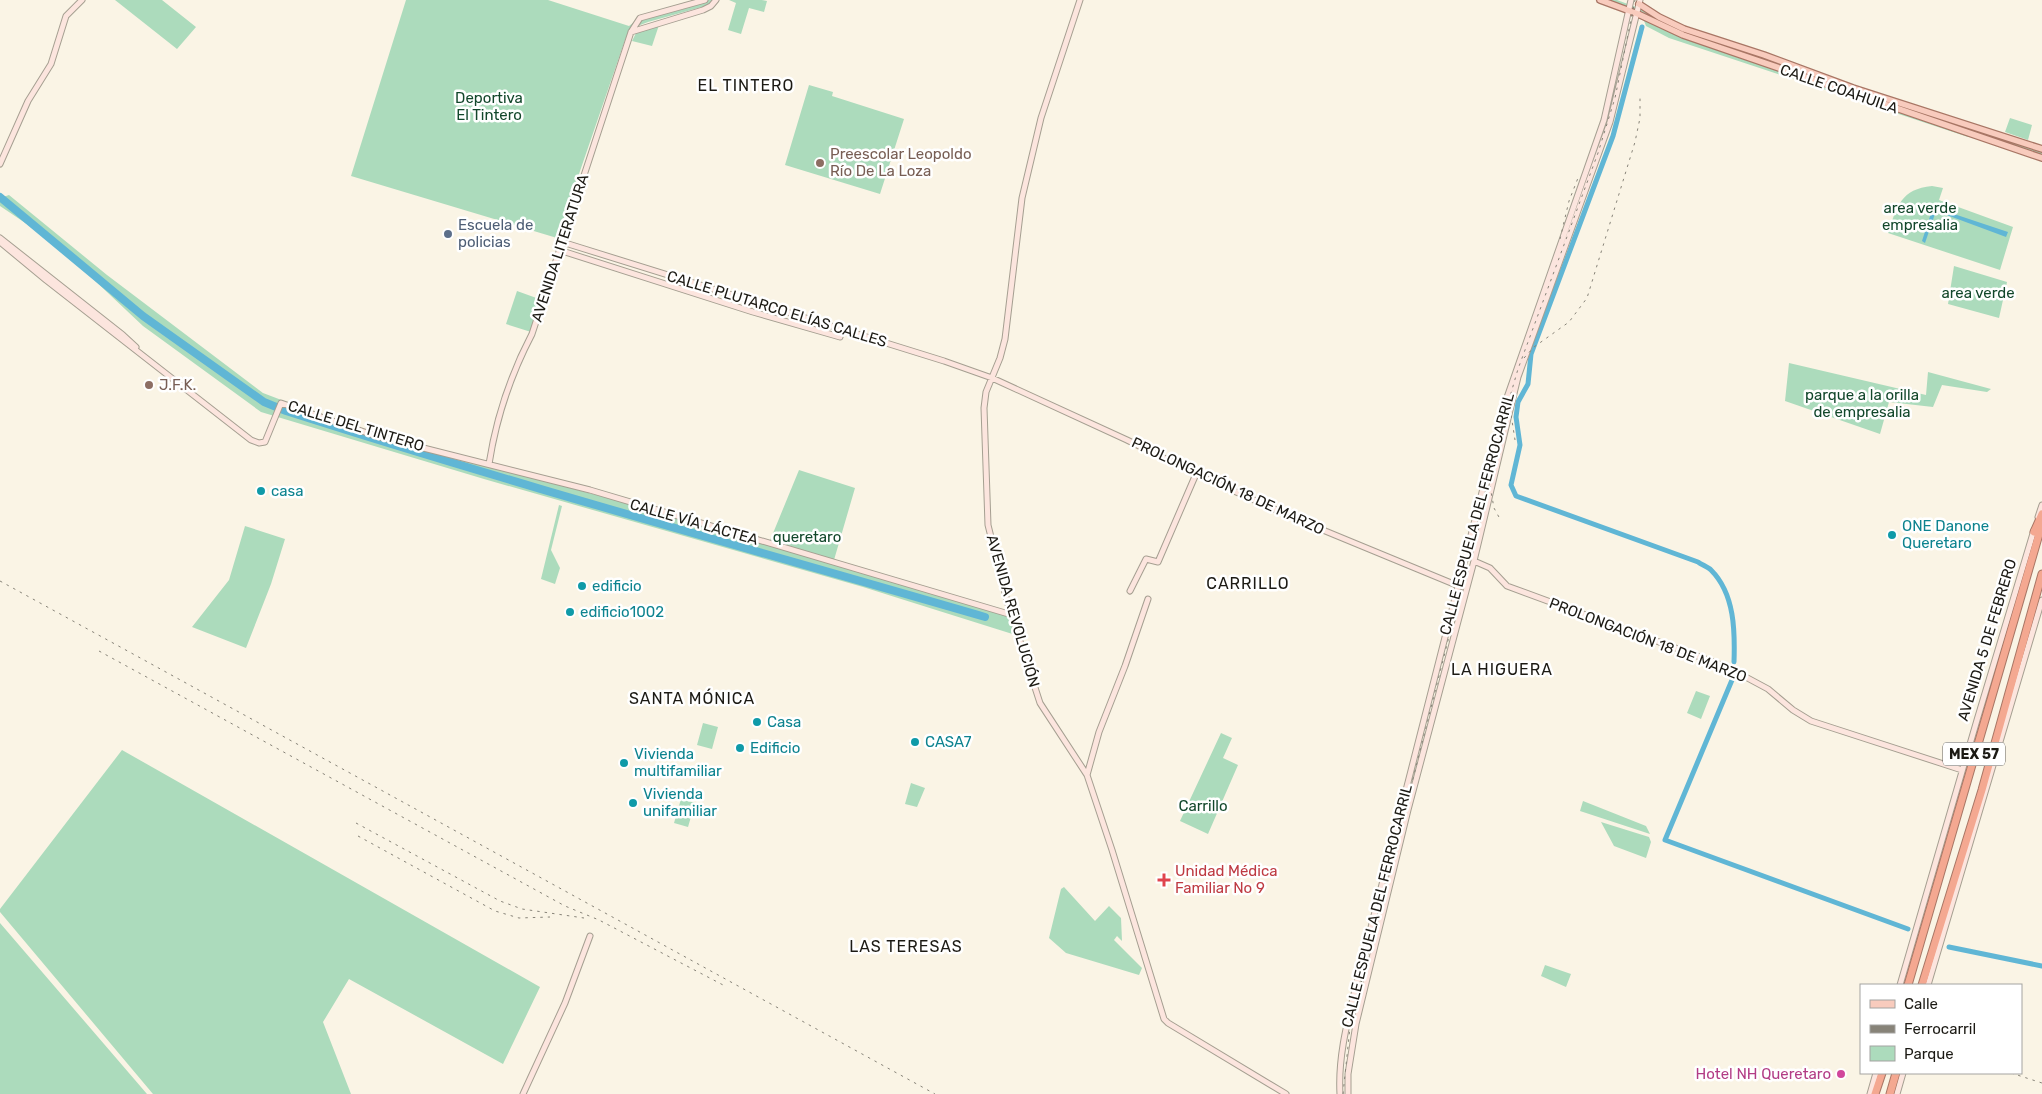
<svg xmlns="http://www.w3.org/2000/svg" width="2042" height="1094" font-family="Rubik,sans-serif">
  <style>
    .green { fill: #acdbbc }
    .water { fill: #60b6d5 }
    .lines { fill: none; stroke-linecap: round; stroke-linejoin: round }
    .canal { stroke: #60b6d5; stroke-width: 5 }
    .river { stroke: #60b6d5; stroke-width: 8 }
    .secondary-casing { stroke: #a59f91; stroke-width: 7 }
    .primary-casing { stroke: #a87665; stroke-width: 8 }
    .highway-casing { stroke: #a87665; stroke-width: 9 }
    .secondary { stroke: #fce5de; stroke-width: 5 }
    .primary { stroke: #f8cbbd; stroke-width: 5.5 }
    .highway { stroke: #f4a891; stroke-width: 7 }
    .rail { stroke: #878378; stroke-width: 1; stroke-dasharray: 2.5 5; stroke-linecap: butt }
    .education-dot { fill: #8d6e63; stroke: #fff; stroke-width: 2 }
    .service-dot { fill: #5c6f8a; stroke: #fff; stroke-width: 2 }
    .culture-dot { fill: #0f9aa8; stroke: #fff; stroke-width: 2 }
    .health-dot { fill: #e0444e; stroke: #fff; stroke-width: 2 }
    .hotel-dot { fill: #d1479c; stroke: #fff; stroke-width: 2 }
    .labels { text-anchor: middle; stroke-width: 5; stroke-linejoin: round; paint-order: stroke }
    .shield { fill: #fff; stroke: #605f5a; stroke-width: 1 }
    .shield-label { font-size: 14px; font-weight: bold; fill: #1c1a14 }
    .street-label { font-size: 15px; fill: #1c1a14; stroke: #fff }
    .park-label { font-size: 15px; fill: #12472b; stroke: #fff }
    .education-label { font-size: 15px; fill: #785e54; stroke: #fff; text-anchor: start }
    .service-label { font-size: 15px; fill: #4e5e75; stroke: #fff; text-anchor: start }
    .culture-label { font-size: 15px; fill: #0d838f; stroke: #fff; text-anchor: start }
    .health-label { font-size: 15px; fill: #be3a42; stroke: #fff; text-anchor: start }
    .hotel-label { font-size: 15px; fill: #b23c85; stroke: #fff; text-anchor: end }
    .neighbourhood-label { font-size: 16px; letter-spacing: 1px; fill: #1c1a14; stroke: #fff }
  </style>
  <rect width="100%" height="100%" fill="#faf4e5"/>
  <path class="green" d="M115,0H162L196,27L177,49Z
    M406,0H548L629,26L637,20L707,0H715L709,5L648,22L630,29L625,40L557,238L351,176Z
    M729,0H762L767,1L764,12L749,8L741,34L728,30L736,3Z
    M1608,0H1617L1641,9V0H1643L1641,9L1676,27L1814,76L2042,149V157L1971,133L1968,137L1669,38L1646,26L1641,13Z
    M659,25L652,46L632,41L637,31Z
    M809,85L833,92L832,96L904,119L880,194L785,165Z
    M2010,118L2032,125L2028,140L2005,132Z
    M1932,186L1943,188L1939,200L2013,227L2000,270L1888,233C1897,206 1901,189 1932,186Z
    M9,195L107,275L263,393L376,436L671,515L769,543L799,470L855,488L834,560L1012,615L1019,636L863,587L484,479L261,412L143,326L55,243L0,206V198Z
    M1954,266L2007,282L1999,318L1948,304Z
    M517,291L542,300L531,332L506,324Z
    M1789,363L1926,395L1928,372L1991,389L1987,392L1942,385L1933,407L1889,402L1880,434L1785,401Z
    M559,505L562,506L551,550L560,568L555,584L541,579Z
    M245,526L285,539L271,584L246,648L192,627L229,580Z
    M1696,691L1710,696L1701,719L1687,713Z
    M703,723L718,727L712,749L697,745Z
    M1221,733L1232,738L1223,758L1238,765L1208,834L1180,821Z
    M122,750L540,987L503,1064L349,979L323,1022L351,1094H153L0,912V909Z
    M911,783L925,788L917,807L905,804Z
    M681,799L695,803L688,827L674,823Z
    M1583,801L1646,826L1650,834L1580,811Z
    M1601,822L1649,837L1651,842L1646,858L1614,846Z
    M1064,887L1095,921L1109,906L1121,918L1122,941L1117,936L1114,940L1142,968L1139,975L1066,953L1049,938L1061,889Z
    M0,923L147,1094H0Z
    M1545,965L1571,974L1566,987L1541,976Z"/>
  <path class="water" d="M1933,207L2008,232L2006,237L1936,211L1925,243L1922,241Z"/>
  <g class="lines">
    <path class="canal" d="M1642,27L1613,136L1531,354L1528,384L1518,402L1516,417L1520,445L1511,485L1516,496L1698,562C1702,565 1708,567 1711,570C1735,594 1735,632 1734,662
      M1733,672L1732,680L1665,840L1908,929
      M1949,947L2042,966"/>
    <path class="river" d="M0,197L143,316L264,402L286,411C517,485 751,549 985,617"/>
    <defs>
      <path id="secondary" d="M1080,0L1041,118L1022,198L1005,339L1000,358L986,392L984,408L988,525L1007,601L1040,703L1087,775L1112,850L1164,1019L1168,1023L1286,1094
        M631,32L703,10L711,6L716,0
        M0,164L28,101L51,64L66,16L82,0
        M0,238L123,335L136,347
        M0,242L46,280L251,440L259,443L265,442L281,403L376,436L590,490L1012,615
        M562,242L944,361L992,378L1127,440L1196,474L1301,521L1461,587
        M559,250L753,312L840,337L842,330
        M489,464C496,419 511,374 532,334L631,32L640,18L705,0
        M2038,517L2042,505
        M1474,561L1490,568L1507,586L1727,667L1768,689L1793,710L1811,721L1962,770
        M1130,591L1146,559L1158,562L1196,474
        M1087,775L1099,732L1125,666L1148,599
        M1900,985L1977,720L2034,530
        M1928,985L2042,600
        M523,1094L565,1003L590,936
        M1340,1094C1338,1060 1346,1027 1354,994L1504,406L1604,120L1631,0
        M1348,1094V1074L1356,1024L1408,810L1474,561L1518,377L1610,122L1640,0
        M1870,1094L1876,1073
        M1897,1094L1903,1073"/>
      <path id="primary" d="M1600,0L1638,14L1683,35L2042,158
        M1639,4L1659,17L1684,29L1764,55L1853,88L2042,149"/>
      <path id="highway" d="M2034,532L2042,514
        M1908,985L2042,524
        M1922,985L1982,790L2042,574
        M1875,1094L1882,1073
        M1890,1094L1896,1073"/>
    </defs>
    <use href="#secondary" class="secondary-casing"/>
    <use href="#primary" class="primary-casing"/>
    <use href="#highway" class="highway-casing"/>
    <use href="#secondary" class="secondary"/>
    <use href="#primary" class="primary"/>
    <use href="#highway" class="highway"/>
    <path class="rail" d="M1560,239L1569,201L1578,178
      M1524,358L1534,347L1569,322L1587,298L1635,142L1640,118V96
      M1510,408L1515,440
      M1490,486L1494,508L1500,519
      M0,581L935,1094
      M99,651L565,906L599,920L725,986
      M356,823L500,901L522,909L584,918
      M358,836L495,911L519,918L550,917
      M2011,1073L2042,1083
      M1343,1094L1350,1027L1509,400L1518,369L1598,153L1615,98L1635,0"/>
  </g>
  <g class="education-dot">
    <circle cx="820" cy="163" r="5"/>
    <circle cx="149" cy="385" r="5"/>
  </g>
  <circle class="service-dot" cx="448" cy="234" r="5"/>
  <g class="culture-dot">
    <circle cx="261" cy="491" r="5"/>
    <circle cx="1892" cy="535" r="5"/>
    <circle cx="582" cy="586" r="5"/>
    <circle cx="570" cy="612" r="5"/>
    <circle cx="757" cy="722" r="5"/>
    <circle cx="915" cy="742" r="5"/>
    <circle cx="740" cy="748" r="5"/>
    <circle cx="624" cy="763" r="5"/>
    <circle cx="633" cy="803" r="5"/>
  </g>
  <path class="health-dot" d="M1161.5 872.5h5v5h5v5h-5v5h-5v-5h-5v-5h5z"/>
  <circle class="hotel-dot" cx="1841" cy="1074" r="5"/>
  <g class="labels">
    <rect class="shield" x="1943" y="742.5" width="62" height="23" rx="4"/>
    <g class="shield-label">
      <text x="1974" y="759">MEX 57</text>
    </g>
    <g class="street-label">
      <text transform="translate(1839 89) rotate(19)" y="5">CALLE COAHUILA</text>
      <text transform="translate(560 248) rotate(-72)" y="5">AVENIDA LITERATURA</text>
      <text transform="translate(777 309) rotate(17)" y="5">CALLE PLUTARCO ELÍAS CALLES</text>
      <text transform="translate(356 426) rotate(17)" y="5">CALLE DEL TINTERO</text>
      <text transform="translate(1228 486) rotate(25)" y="5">PROLONGACIÓN 18 DE MARZO</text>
      <text transform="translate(1477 514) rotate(-75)" y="5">CALLE ESPUELA DEL FERROCARRIL</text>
      <text transform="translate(694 522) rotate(16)" y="5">CALLE VÍA LÁCTEA</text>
      <text transform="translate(1013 611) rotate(74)" y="5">AVENIDA REVOLUCIÓN</text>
      <text transform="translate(1648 640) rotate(21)" y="5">PROLONGACIÓN 18 DE MARZO</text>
      <text transform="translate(1987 640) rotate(-73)" y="5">AVENIDA 5 DE FEBRERO</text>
      <text transform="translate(1377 906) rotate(-76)" y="5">CALLE ESPUELA DEL FERROCARRIL</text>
    </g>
    <g class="park-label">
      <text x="489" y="103">Deportiva<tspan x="489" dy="17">El Tintero</tspan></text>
      <text x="1920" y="213">area verde<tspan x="1920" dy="17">empresalia</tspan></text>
      <text x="1978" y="298">area verde</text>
      <text x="1862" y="400">parque a la orilla<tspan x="1862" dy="17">de empresalia</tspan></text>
      <text x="807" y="542">queretaro</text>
      <text x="1203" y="811">Carrillo</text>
    </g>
    <g class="education-label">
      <text x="830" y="159">Preescolar Leopoldo<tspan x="830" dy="17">Río De La Loza</tspan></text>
      <text x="159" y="390">J.F.K.</text>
    </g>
    <g class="service-label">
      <text x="458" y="230">Escuela de<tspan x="458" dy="17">policias</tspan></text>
    </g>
    <g class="culture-label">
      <text x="271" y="496">casa</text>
      <text x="1902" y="531">ONE Danone<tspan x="1902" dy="17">Queretaro</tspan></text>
      <text x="592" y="591">edificio</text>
      <text x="580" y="617">edificio1002</text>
      <text x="767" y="727">Casa</text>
      <text x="925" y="747">CASA7</text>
      <text x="750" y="753">Edificio</text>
      <text x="634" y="759">Vivienda<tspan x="634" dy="17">multifamiliar</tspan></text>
      <text x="643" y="799">Vivienda<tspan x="643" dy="17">unifamiliar</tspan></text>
    </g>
    <g class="health-label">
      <text x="1175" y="876">Unidad Médica<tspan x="1175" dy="17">Familiar No 9</tspan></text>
    </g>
    <g class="hotel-label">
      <text x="1831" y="1079">Hotel NH Queretaro</text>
    </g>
    <g class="neighbourhood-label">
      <text x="746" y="91">EL TINTERO</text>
      <text x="1248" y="589">CARRILLO</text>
      <text x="1502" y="675">LA HIGUERA</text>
      <text x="692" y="704">SANTA MÓNICA</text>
      <text x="906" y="952">LAS TERESAS</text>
    </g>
  </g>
  <rect x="1860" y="984" width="162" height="90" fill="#ffffff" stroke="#a4a3a1"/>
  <rect x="1870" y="1000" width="25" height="8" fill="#f8cbbd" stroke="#a4a3a1"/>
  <text x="1904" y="1009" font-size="15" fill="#1c1a14">Calle</text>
  <rect x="1870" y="1025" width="25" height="8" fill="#878378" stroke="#a4a3a1"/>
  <text x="1904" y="1034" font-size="15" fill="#1c1a14">Ferrocarril</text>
  <rect x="1870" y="1046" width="25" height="15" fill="#acdbbc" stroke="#a4a3a1"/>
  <text x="1904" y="1059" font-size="15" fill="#1c1a14">Parque</text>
</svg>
